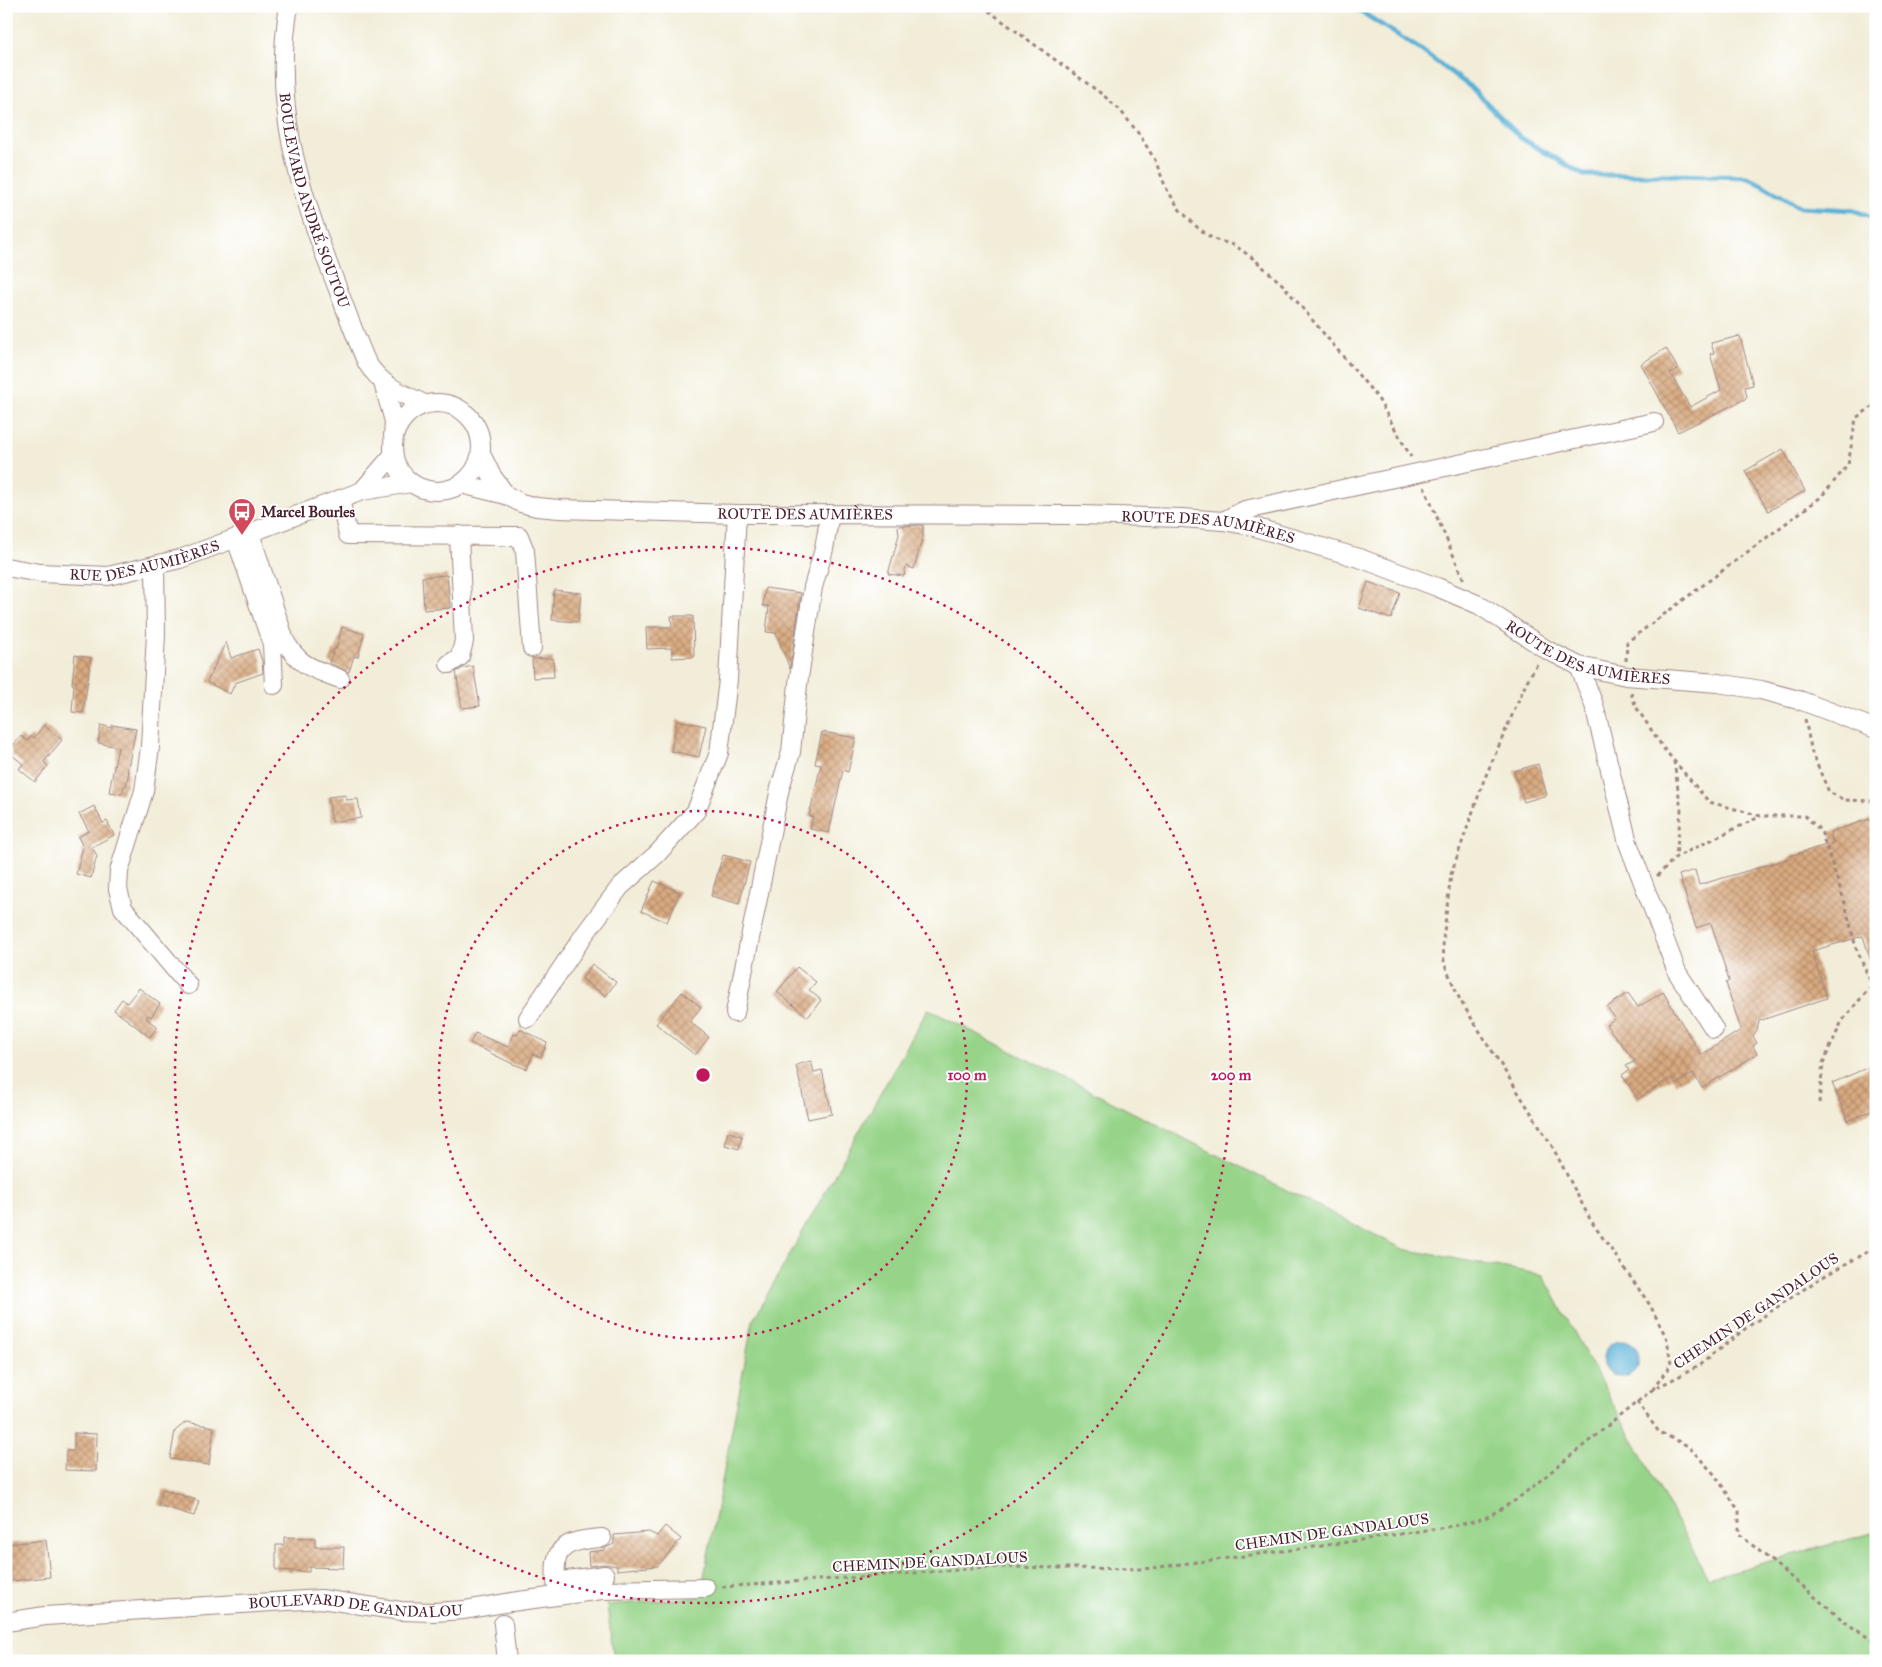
<svg xmlns="http://www.w3.org/2000/svg" width="1882" height="1667" font-family="'IM FELL Great Primer',serif">
  <style>
    .grass { fill: #97d489; stroke: #707a5a }
    .water { fill: #59b0d6; stroke: #526880 }
    .lines { fill: none; stroke-linecap: round; stroke-linejoin: round }
    .stream { stroke: #59b0d6; stroke-width: 5 }
    .building { fill: url(#building-cross-hatch) }
    .minor-casing { stroke: #9e8682; stroke-width: 20 }
    .path { stroke: #9e8682; stroke-width: 3; stroke-dasharray: 4 4; stroke-linecap: butt }
    .minor { stroke: #fff; stroke-width: 18 }
    .ring { fill: none; stroke: #c2185b; stroke-width: 2.5; stroke-dasharray: 2.5 5 }
    .labels { text-anchor: middle; stroke-width: 4; stroke-linejoin: round; paint-order: stroke }
    .street-label { font-size: 15px; fill: #4a1f2b; stroke: #fff }
    .poi-label { font-size: 15px; font-weight: bold; fill: #4a1f2b; stroke: #fff; text-anchor: start }
    .centre { fill: #c2185b; stroke: #fff; stroke-width: 2.5 }
    .ring-label { font-size: 15px; text-anchor: middle; font-weight: bold; fill: #c2185b; stroke: #fff; stroke-width: 4; stroke-linejoin: round; paint-order: stroke }
  </style>
  <defs>
    <pattern id="building-cross-hatch" width="8" height="8" patternUnits="userSpaceOnUse" patternTransform="scale(1.25)"><rect width="8" height="8" fill="#d9ab81"/><path d="M0 0l8 8M0 8l8-8" fill="none" stroke="#b28b6a"/></pattern>
  </defs>
  <rect width="100%" height="100%" fill="#fff"/>
  <filter id="ink" filterUnits="userSpaceOnUse"><feTurbulence type="fractalNoise" baseFrequency=".02" numOctaves="2"/><feDisplacementMap in="SourceGraphic" scale="10" xChannelSelector="R" yChannelSelector="G"/><feConvolveMatrix kernelMatrix="1 2 1 2 8 2 1 2 1" color-interpolation-filters="sRGB"/></filter>
  <filter id="wash" filterUnits="userSpaceOnUse"><feTurbulence type="fractalNoise" baseFrequency=".0096" numOctaves="4" result="noise"/><feDisplacementMap in="SourceGraphic" scale="20" xChannelSelector="R" yChannelSelector="G"/><feGaussianBlur stdDeviation="1.12" result="paint"/><feColorMatrix in="noise" values="0 0 0 0 0 0 0 0 0 0 0 0 0 0 0 0 0 1.4 0 .05"/><feComposite in="paint" operator="in"/></filter>
  <g filter="url(#wash)">
    <rect width="100%" height="100%" fill="#f2edd8"/>
    <path class="grass" d="M928,1009L1403,1249L1543,1275L1708,1578L1876,1532V1661H614L607,1605L700,1597L753,1320Z"/>
    <path class="water" d="M1603 1359a18 18 0 1 1 36 0a18 18 0 1 1-36 0Z"/>
    <g class="lines">
      <path class="stream" d="M1352,6L1421,50L1472,88L1521,138L1584,175H1675L1748,177L1800,207L1852,210L1876,218"/>
    </g>
    <g id="blocks">
      <path class="building" d="M1740,336L1753,385L1745,387L1747,398L1678,432L1641,364L1666,348L1678,369L1670,373L1690,407L1721,390L1710,354L1714,353L1711,343Z
        M1783,449L1805,491L1768,511L1745,471Z
        M923,525V536L914,569L906,566L904,576L888,574L899,535L898,526Z
        M447,575L450,608L424,610L422,577Z
        M1368,582L1400,593L1391,619L1359,608Z
        M765,588L801,593L790,669L776,633L766,632L769,606H763Z
        M554,590L581,593L578,622L552,620Z
        M671,616H693L694,657L672,658V648L647,649L646,627H672Z
        M342,627L364,634L358,657L354,656L349,672L329,663L334,649H336Z
        M226,642L231,658L258,649L262,661L263,673L235,683L230,694L207,682Z
        M75,655L91,658L83,713L72,712L74,685L72,684Z
        M553,658L554,677L533,678L532,659Z
        M473,666L480,706L462,708L456,672L463,668Z
        M677,720L706,726L699,757L671,751Z
        M44,725L62,740L44,762L48,766L35,782L19,769L23,764L12,755L11,748L21,736L27,741L31,736L34,738Z
        M101,725L112,728V725L136,729L127,772H129L126,786H124L122,794L109,792L118,747L98,743Z
        M822,732L856,738L848,772L843,770L829,833L810,829L813,817L809,816L821,765L815,764Z
        M1538,764L1547,795L1524,802L1514,771Z
        M346,795V800L358,799L361,818L332,822L328,797Z
        M94,806L103,823L107,821L114,835L92,847L97,856L91,878L76,874L83,847L78,837L89,831L79,814Z
        M1870,819L1876,838V967L1873,968L1863,936L1812,951L1827,998L1759,1021L1757,1030L1753,1036L1757,1043L1753,1046L1757,1054L1702,1088L1693,1073L1676,1084L1672,1077L1638,1099L1622,1075L1629,1070L1626,1066L1635,1061L1606,1025L1615,1018L1607,1007L1628,993L1638,1007L1663,992L1701,1055L1741,1030L1726,983L1729,981L1711,923L1696,928L1679,875L1695,870L1699,885L1791,858L1790,856L1833,843L1830,832Z
        M723,855L750,862L739,904L711,896Z
        M654,881L680,892L667,922L641,911Z
        M592,964L616,982L606,996L582,979Z
        M797,967L816,982L809,990L821,1000L808,1017L777,992Z
        M139,988L160,1004L151,1017L148,1015L146,1018L157,1027L150,1037L114,1010L122,999L127,1003Z
        M682,992L701,1007L690,1022L709,1037L695,1055L656,1024Z
        M520,1029L547,1043L541,1057L533,1054L527,1069L513,1064L470,1043L475,1033L508,1047L514,1034L517,1035Z
        M811,1061L814,1072L822,1070L832,1114L808,1119L796,1065Z
        M1876,1064V1109L1848,1121L1832,1083Z
        M728,1132L742,1136L739,1149L725,1145Z
        M186,1422L214,1427L209,1465L170,1459L175,1431Z
        M74,1433L97,1434L96,1471L65,1470L66,1451H74Z
        M163,1489L199,1501L194,1516L158,1505Z
        M665,1526L681,1539L658,1566L617,1570V1566L604,1564L589,1566L588,1552L605,1550V1548L614,1544V1535L649,1532L657,1536Z
        M284,1537L315,1538V1547H344L343,1568L309,1567V1572L276,1570V1545H284Z
        M46,1540L50,1577L11,1581L7,1544Z"/>
    </g>
  </g>
  <g filter="url(#ink)">
    <use href="#blocks" fill-opacity="0" stroke="#9e8682" stroke-width="1"/>
    <g class="lines">
      <defs>
        <g id="minor">
          <path id="s1" d="M289,6C272,102 298,186 332,274C344,304 354,334 367,363C383,387 400,392 424,404"/>
          <path d="M383,383L394,421L393,436"/>
          <circle cx="437" cy="447" r="44"/>
          <path d="M481,454L492,476L506,495"/>
          <path id="s2" d="M461,484L506,495L521,503L537,507L559,509L737,514L1081,515L1182,518L1223,521L1251,526L1362,559L1437,587L1479,605L1547,650L1579,666L1626,676L1718,683L1761,690L1802,701L1876,729"/>
          <path d="M362,491L393,455"/>
          <path d="M340,499L348,535L519,536L525,551L532,648"/>
          <path d="M1223,521L1245,510L1654,422"/>
          <path d="M250,533L285,641C301,668 313,668 340,679"/>
          <path d="M236,539L272,644L274,685"/>
          <path d="M155,565L156,634L150,747L144,791L119,871L118,889L123,908L188,985"/>
          <path id="s3" d="M6,567L40,573L108,576L180,559L362,491L411,483"/>
          <path d="M449,664L460,657L464,641L459,535"/>
          <path d="M1579,666L1594,705L1628,843L1677,972L1714,1029"/>
          <path d="M735,1013L780,788L791,752L798,684L813,587L824,549L830,514"/>
          <path d="M528,1018L584,935L620,887L657,854L696,811L719,753L728,680L737,514"/>
          <path d="M557,1588L568,1580L605,1575"/>
          <path d="M558,1596C551,1552 556,1541 602,1538"/>
          <path id="s4" d="M6,1622L45,1616L321,1599L401,1611L434,1612L464,1610L511,1602L602,1590L706,1588"/>
          <path d="M503,1624L507,1661"/>
        </g>
      </defs>
      <use href="#minor" class="minor-casing"/>
      <path class="path" d="M982,6L1103,95L1120,110L1139,134L1155,160L1166,188L1180,210L1198,228L1213,239L1234,245L1254,259L1283,285L1377,397L1411,457
        M1424,487L1464,580
        M1626,661L1627,642L1821,497L1848,465L1856,418L1876,404
        M1537,664L1527,681L1484,780L1451,874L1443,940L1444,963L1460,1000L1552,1146L1591,1221L1650,1305L1667,1339L1671,1364L1653,1389
        M1631,693L1636,707L1664,749L1709,802L1761,816H1805L1821,831L1844,900L1856,948L1872,985L1876,988
        M1805,719L1812,753L1829,792L1844,800L1874,801L1876,804
        M1674,761L1681,810L1676,856
        M1657,876L1676,857L1761,816
        M1819,1103L1823,1063L1842,1021L1872,985H1876
        M1637,1402L1659,1432L1688,1446L1715,1475L1739,1511V1534L1845,1622L1876,1643
        M722,1587L997,1567L1143,1569L1321,1546L1459,1525L1487,1517L1516,1500L1652,1390L1697,1367L1746,1328L1819,1279L1876,1247"/>
      <use href="#minor" class="minor"/>
    </g>
  </g>
  <g class="ring">
    <circle cx="703" cy="1075" r="264"/>
    <circle cx="703" cy="1075" r="528"/>
  </g>
  <defs>
    <symbol id="bus-pin" viewBox="-11 -11 22 30"><path d="M0 17L-7.5 6A9.5 9.5 0 1 1 7.5 6Z" fill="#d1495b" stroke="#fff"/><path d="M-5-6H5V4H4V6H2V4H-2V6H-4V4H-5ZM-3.5-4V0h7V-4ZM-3.5 1.2v1.5H-2V1.2ZM2 1.2v1.5H3.5V1.2Z" fill="#fff"/></symbol>
  </defs>
  <g fill-rule="evenodd">
    <use href="#bus-pin" x="226" y="496" width="32" height="43"/>
  </g>
  <g class="labels">
    <g class="street-label">
      <text dy="5" stroke="none"><textPath href="#s1" startOffset="199">BOULEVARD ANDRÉ SOUTOU</textPath></text>
      <text dy="5" stroke="none"><textPath href="#s2" startOffset="348">ROUTE DES AUMIÈRES</textPath></text>
      <text dy="5" stroke="none"><textPath href="#s2" startOffset="752">ROUTE DES AUMIÈRES</textPath></text>
      <text dy="5" stroke="none"><textPath href="#s3" startOffset="141">RUE DES AUMIÈRES</textPath></text>
      <text dy="5" stroke="none"><textPath href="#s2" startOffset="1158">ROUTE DES AUMIÈRES</textPath></text>
      <text transform="translate(1756 1311) rotate(-34)" y="5">CHEMIN DE GANDALOUS</text>
      <text transform="translate(1332 1532) rotate(-8)" y="5">CHEMIN DE GANDALOUS</text>
      <text transform="translate(930 1562) rotate(-3)" y="5">CHEMIN DE GANDALOUS</text>
      <text dy="5" stroke="none"><textPath href="#s4" startOffset="351">BOULEVARD DE GANDALOU</textPath></text>
    </g>
    <g class="poi-label">
      <text x="261" y="517">Marcel Bourles</text>
    </g>
  </g>
  <circle cx="703" cy="1075" r="8" class="centre"/>
  <g class="ring-label">
    <text x="967" y="1080">100 m</text>
    <text x="1231" y="1080">200 m</text>
  </g>
  <rect width="1882" height="1667" fill="none" stroke="#fff" stroke-width="25"/>
</svg>
